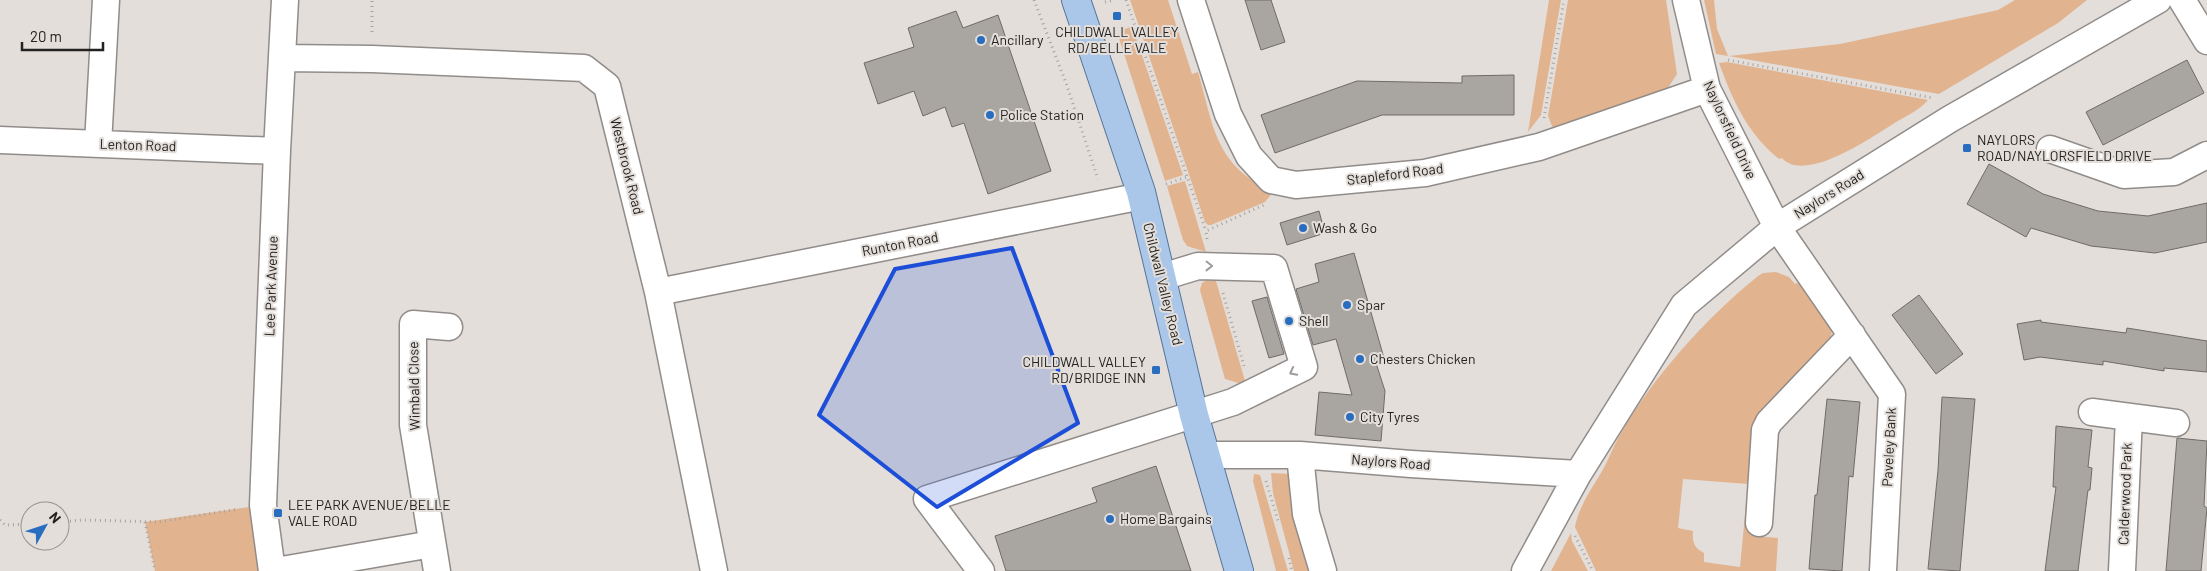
<svg xmlns="http://www.w3.org/2000/svg" width="2207" height="571" font-family="Barlow,sans-serif">
  <style>
    .green { fill: #e2b38f; fill-rule: evenodd }
    .building { fill: #a9a5a1; stroke: #6f6b68 }
    .lines { fill: none; stroke-linecap: round; stroke-linejoin: round }
    .minor-casing { stroke: #918c89; stroke-width: 29 }
    .major-casing { stroke: #56759a; stroke-width: 30 }
    .path { stroke: #a7a3a0; stroke-width: 3; stroke-dasharray: 1 4; stroke-linecap: butt }
    .minor { stroke: #fff; stroke-width: 26 }
    .major { stroke: #aac7ea; stroke-width: 28 }
    .oneway { stroke: #9c9c9b }
    .marked { fill: #1d4ed8; fill-opacity: 0.2; stroke: #1d4ed8; stroke-width: 4; stroke-linejoin: round }
    .poi-dot { fill: #296dbe; stroke: #e3deda; stroke-width: 2 }
    .labels { text-anchor: middle; stroke-width: 4; stroke-linejoin: round; paint-order: stroke }
    .poi-label { font-size: 14px; fill: #232220; stroke: #e3deda; text-anchor: start }
    .street-label { font-size: 14px; fill: #232220; stroke: #e3deda }
  </style>
  <rect width="100%" height="100%" fill="#e3deda"/>
  <path class="green" d="M1130,0H1168L1192,74L1198,72C1214,127 1215,167 1274,191L1265,202L1211,225H1208L1205,222Z
    M1549,0H1561L1541,115L1528,132Z
    M1568,0H1666L1677,74L1666,91L1556,136L1548,116Z
    M1704,0H1714L1717,29L1728,56L1716,54Z
    M2015,0H2087L2058,23L1939,94L1729,56L1840,44L1998,10Z
    M1132,26L1183,175L1165,181L1118,35L1123,30Z
    M1727,62L1928,100C1920,110 1904,117 1893,124C1872,137 1805,184 1782,158L1779,159C1747,133 1733,101 1719,63Z
    M1185,181L1206,252L1187,246L1183,240L1167,186Z
    M1776,272L1789,277L1795,284L1801,281L1832,327L1831,340L1761,443L1754,536L1778,538L1776,571H1596L1575,527C1578,509 1591,489 1601,473C1608,461 1613,447 1620,435C1652,378 1707,317 1758,276L1763,273ZM1683,479L1748,484L1740,567L1704,562V553C1694,548 1692,542 1693,531L1678,528Z
    M1207,280L1216,281L1245,381L1242,384L1225,379L1200,290L1202,283Z
    M1271,473L1291,474L1320,571H1294L1273,493Z
    M1254,474L1260,475L1288,571H1276L1253,481Z
    M263,505L267,571H155L145,522Z
    M1571,533L1572,541L1588,571H1551Z"/>
  <path class="building" d="M1245,0H1271L1285,42L1261,50Z
    M956,11L963,28L998,15L1051,171L988,194L964,123L952,127L945,107L923,116L914,91L878,104L864,63L914,47L908,28Z
    M2187,60L2204,93L2103,145L2086,112Z
    M1514,75V115H1382L1275,153L1261,115L1357,81L1462,83V76Z
    M1989,164L2043,194L2098,211L2148,216L2207,203V242L2155,253L2091,246L2031,228L2026,237L1967,204Z
    M1319,211L1325,233L1287,245L1280,223Z
    M1354,253L1384,358L1375,360L1385,391L1381,441L1315,435L1319,392L1352,395L1336,339L1313,345L1296,289L1319,282L1315,264Z
    M1919,295L1963,354L1936,374L1892,315Z
    M1267,297L1284,354L1269,358L1252,301Z
    M2041,320V322L2126,333L2127,328L2207,341V372L2164,368V371L2103,361V365L2040,357L2024,360L2017,324Z
    M1942,397L1975,399L1960,571L1928,569L1938,470Z
    M1827,399L1860,402L1853,477L1849,476L1842,571L1809,569L1815,495H1817Z
    M2056,426L2092,430L2088,467L2092,468L2090,490H2088L2078,571H2045L2056,487H2053Z
    M2177,438L2207,441L2204,506L2207,508L2201,571H2166Z
    M1156,466L1191,571H1006L995,536L1097,502L1092,488Z"/>
  <g class="lines">
    <defs>
      <path id="minor" d="M1191,0L1228,114L1249,156L1271,180L1296,185L1425,173L1539,147L1707,89
        M1686,0L1707,89L1777,227L1892,394L1883,571
        M2182,0L2207,41
        M282,58L372,59L584,68L607,86L658,292L714,571
        M0,140L277,151
        M98,144L106,0
        M2050,149L2124,175L2174,172L2207,155
        M658,292L1142,196
        M2092,412L2176,423
        M1205,455H1300L1411,464L1578,474
        M1300,455L1306,514L1323,571
        M1759,523L1765,430L1769,422L1852,335
        M272,571L263,505L277,151L285,0
        M276,571L432,544
        M437,571L413,425V324L449,327
        M981,571L927,499L1233,402L1304,367L1274,268L1198,266L1162,277
        M1525,571L1578,474L1684,305L1777,227L1950,119L2158,0
        M2122,571L2129,417"/>
      <path id="major" d="M1076,0L1141,192L1194,415L1239,571"/>
    </defs>
    <use href="#minor" class="minor-casing"/>
    <use href="#major" class="major-casing"/>
    <path class="path" d="M1034,0L1066,83L1098,179
      M1126,0L1206,231
      M1105,2L1114,0
      M372,32V0
      M1728,60L1933,98
      M1544,118L1564,0
      M1166,184L1187,177
      M1207,239L1206,231L1264,205
      M1223,293L1244,366
      M1266,481L1278,521
      M0,520L5,525L30,524
      M60,522L83,520L159,522L238,509
      M145,522L155,571
      M1575,536L1593,571
      M1289,558L1292,571"/>
    <use href="#minor" class="minor"/>
    <use href="#major" class="major"/>
  </g>
  <defs><path id="oneway-chevron" d="M-2-3.5L2.5 0L-2 3.5" fill="none" stroke-width="1.6" stroke-linecap="round" stroke-linejoin="round" transform="scale(1.25)"/></defs>
  <g class="oneway">
    <use href="#oneway-chevron" transform="translate(1209 266) rotate(1)"/>
    <use href="#oneway-chevron" transform="translate(1293 372) rotate(152)"/>
  </g>
  <path class="marked" d="M1012,248L1078,423L937,507L819,415L895,269Z"/>
  <g class="poi-dot">
    <rect x="1112" y="11" width="10" height="10" rx="2.5"/>
    <circle cx="981" cy="40" r="5"/>
    <circle cx="990" cy="115" r="5"/>
    <rect x="1962" y="143" width="10" height="10" rx="2.5"/>
    <circle cx="1303" cy="228" r="5"/>
    <circle cx="1347" cy="305" r="5"/>
    <circle cx="1289" cy="321" r="5"/>
    <circle cx="1360" cy="359" r="5"/>
    <rect x="1151" y="365" width="10" height="10" rx="2.5"/>
    <circle cx="1350" cy="417" r="5"/>
    <rect x="273" y="508" width="10" height="10" rx="2.5"/>
    <circle cx="1110" cy="519" r="5"/>
  </g>
  <g class="labels">
    <g class="poi-label">
      <text x="1117" y="37" text-anchor="middle">CHILDWALL VALLEY<tspan x="1117" dy="16">RD/BELLE VALE</tspan></text>
      <text x="991" y="45">Ancillary</text>
      <text x="1000" y="120">Police Station</text>
      <text x="1977" y="145">NAYLORS<tspan x="1977" dy="16">ROAD/NAYLORSFIELD DRIVE</tspan></text>
      <text x="1313" y="233">Wash &amp; Go</text>
      <text x="1357" y="310">Spar</text>
      <text x="1299" y="326">Shell</text>
      <text x="1370" y="364">Chesters Chicken</text>
      <text x="1146" y="367" text-anchor="end">CHILDWALL VALLEY<tspan x="1146" dy="16">RD/BRIDGE INN</tspan></text>
      <text x="1360" y="422">City Tyres</text>
      <text x="288" y="510">LEE PARK AVENUE/BELLE<tspan x="288" dy="16">VALE ROAD</tspan></text>
      <text x="1120" y="524">Home Bargains</text>
    </g>
    <g class="street-label">
      <text transform="translate(1730 130) rotate(65)" y="5">Naylorsfield Drive</text>
      <text transform="translate(138 145) rotate(2)" y="5">Lenton Road</text>
      <text transform="translate(627 166) rotate(76)" y="5">Westbrook Road</text>
      <text transform="translate(1395 174) rotate(-7)" y="5">Stapleford Road</text>
      <text transform="translate(1829 194) rotate(-32)" y="5">Naylors Road</text>
      <text transform="translate(900 244) rotate(-11)" y="5">Runton Road</text>
      <text transform="translate(1163 284) rotate(76)" y="5">Childwall Valley Road</text>
      <text transform="translate(271 286) rotate(-88)" y="5">Lee Park Avenue</text>
      <text transform="translate(414 386) rotate(-91)" y="5">Wimbald Close</text>
      <text transform="translate(1889 447) rotate(-87)" y="5">Paveley Bank</text>
      <text transform="translate(1391 462) rotate(4)" y="5">Naylors Road</text>
      <text transform="translate(2125 494) rotate(-88)" y="5">Calderwood Park</text>
    </g>
  </g>
  <g transform="translate(45 526) rotate(50)"><circle r="24" fill="#e3deda" stroke="#969390"/>
  <path d="M0-4L9 19L0 12L-9 19Z" fill="#296dbe"/>
  <text y="-8" font-size="14" font-weight="bold" text-anchor="middle" fill="#232220">N</text>
  </g>
  <path d="M22 42v8h81v-8" fill="none" stroke="#232220" stroke-width="2.5"/>
  <text x="30" y="42" font-size="15" fill="#232220" stroke="#e3deda" stroke-width="4" paint-order="stroke">20 m</text>
</svg>
